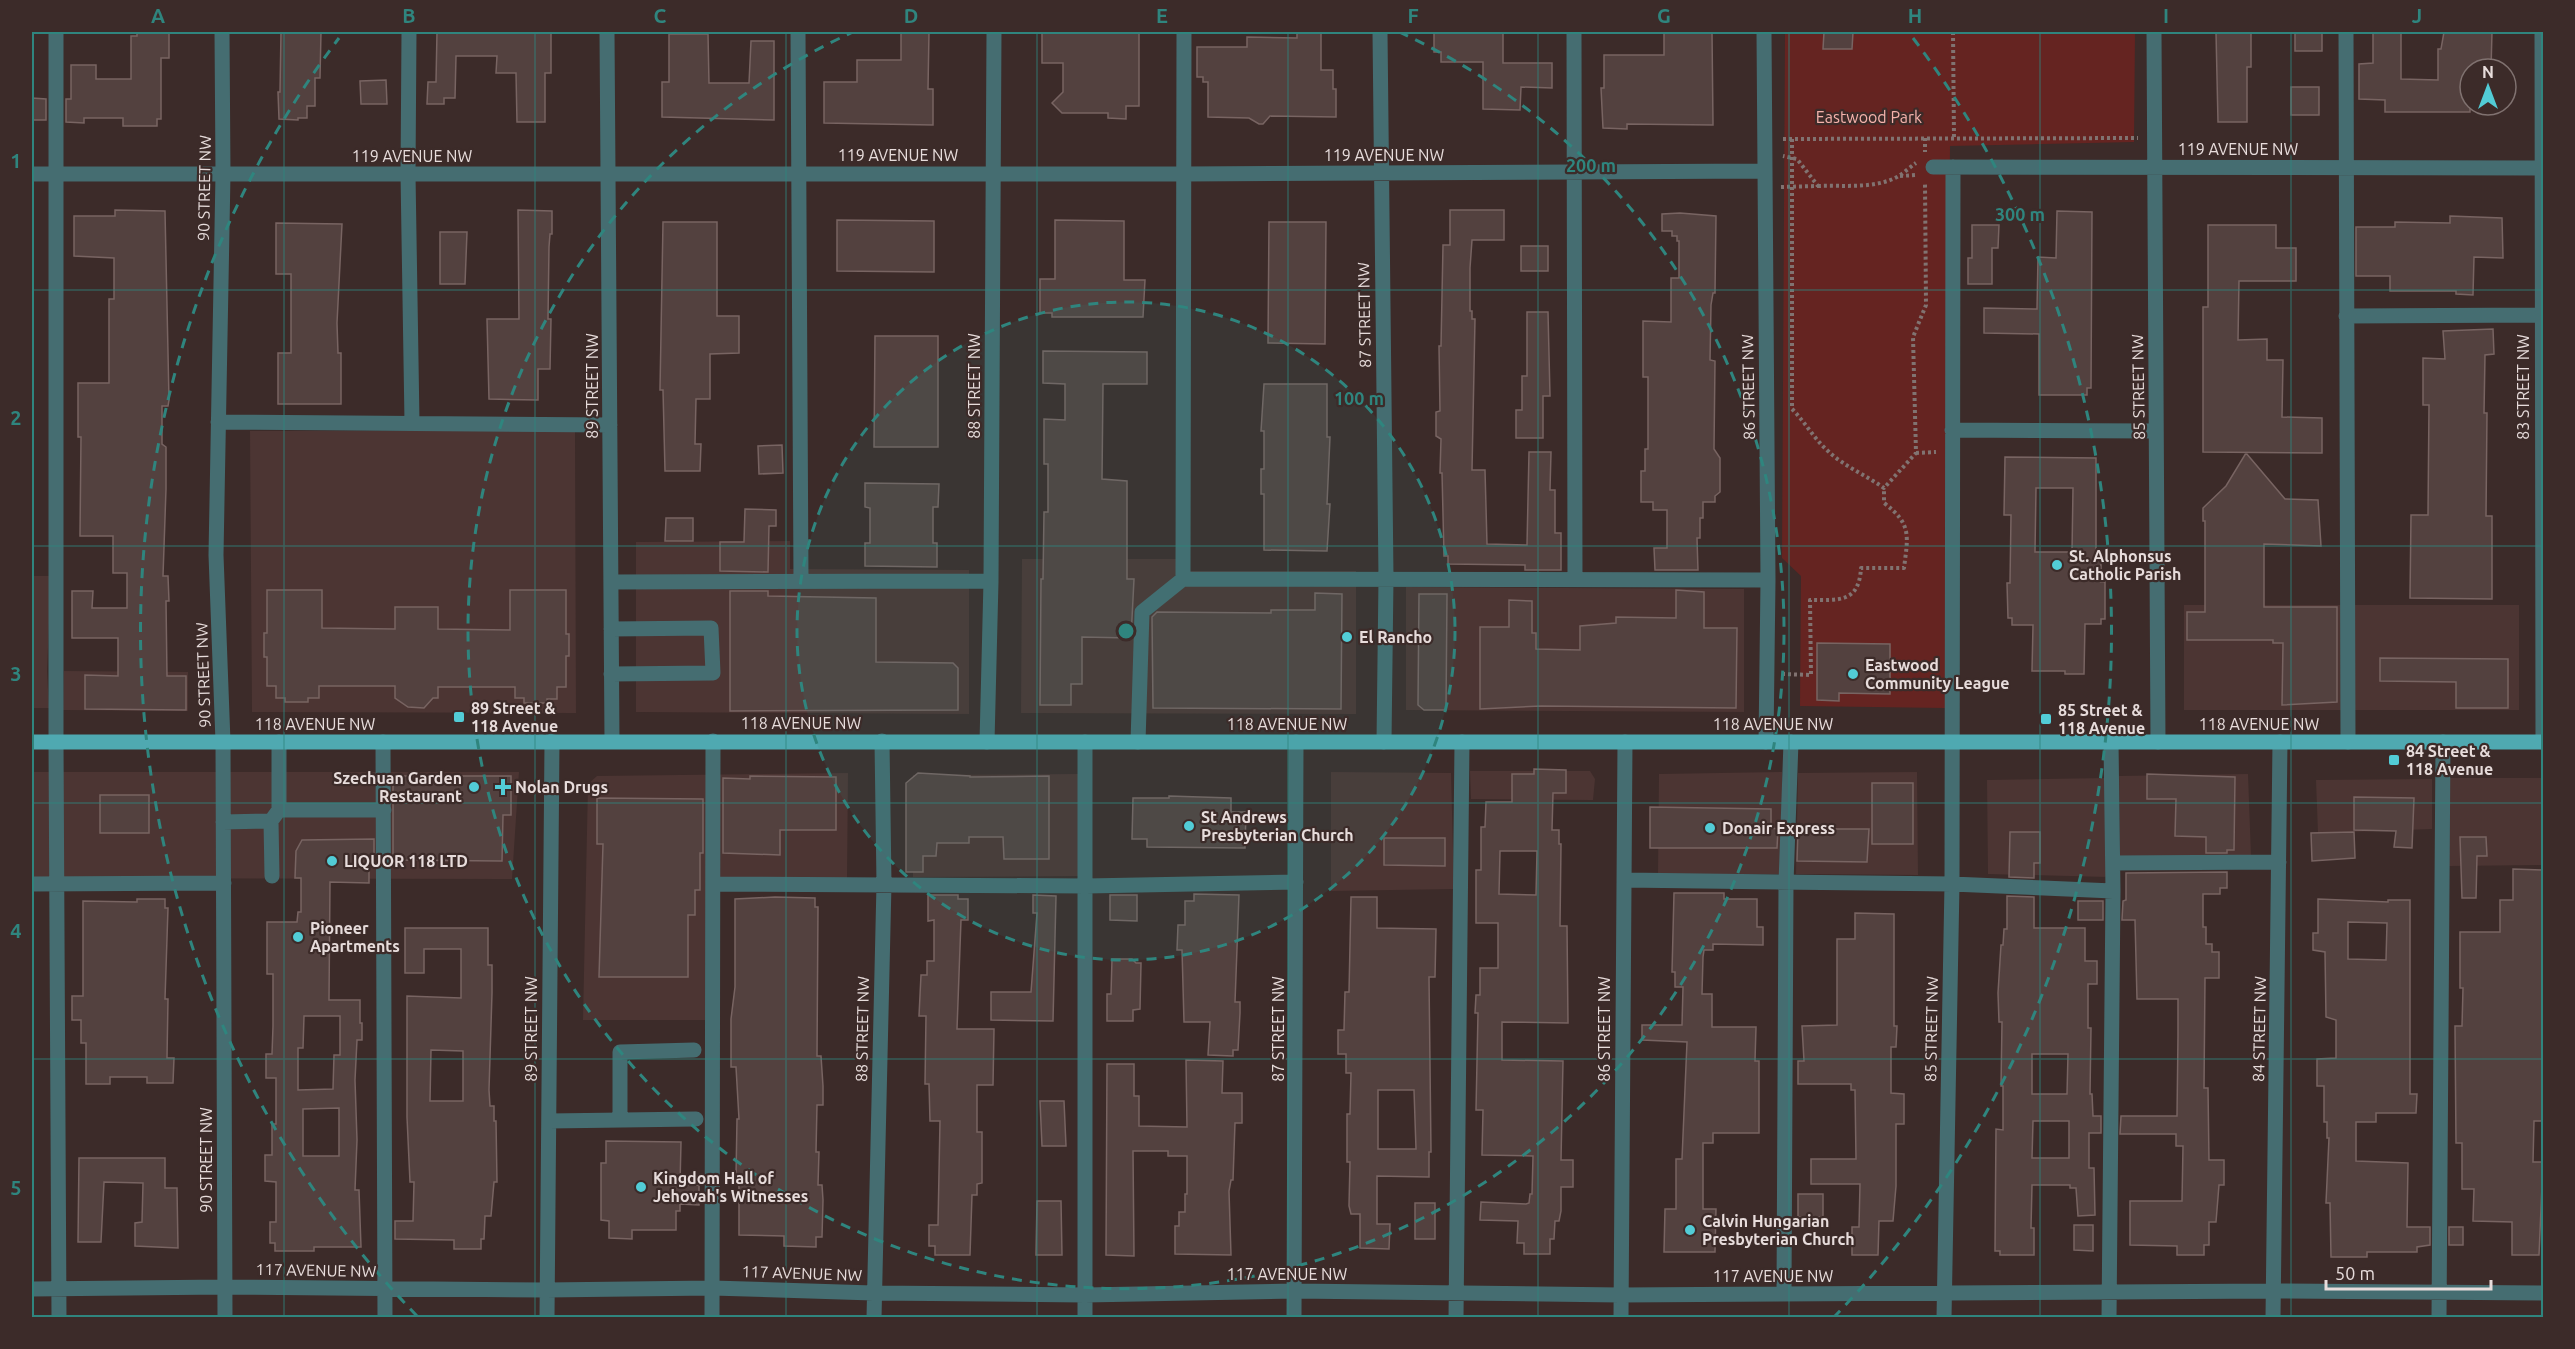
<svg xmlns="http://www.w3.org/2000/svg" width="2575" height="1349" font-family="Ubuntu,sans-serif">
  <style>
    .built { fill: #4c3533 }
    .green { fill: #652421 }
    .building { fill: #53413f; stroke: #786462; stroke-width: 1.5; fill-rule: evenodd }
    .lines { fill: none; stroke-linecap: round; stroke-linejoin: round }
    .path { stroke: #817371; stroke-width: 4; stroke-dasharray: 3 3; stroke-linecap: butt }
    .minor { stroke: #456d71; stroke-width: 15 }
    .major { stroke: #4fa9b1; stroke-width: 15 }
    .grid { fill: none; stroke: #2f857e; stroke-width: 1.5; stroke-opacity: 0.55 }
    .ring { fill: none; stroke: #2f857e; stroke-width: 3; stroke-dasharray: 10 8 }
    .poi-dot { fill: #52ccd6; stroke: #3c2b29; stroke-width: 2 }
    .labels { text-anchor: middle; stroke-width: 4.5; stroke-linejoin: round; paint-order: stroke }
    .park-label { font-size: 16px; fill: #f6b3ac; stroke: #3c2b29 }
    .street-label { font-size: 16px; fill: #e7dcdb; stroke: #3c2b29 }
    .poi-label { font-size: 16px; font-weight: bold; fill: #e7dcdb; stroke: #3c2b29; text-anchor: start }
    .centre { fill: #2f857e; stroke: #3c2b29; stroke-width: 3 }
    .ring-label { font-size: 18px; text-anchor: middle; font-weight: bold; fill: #2f857e; stroke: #3c2b29; stroke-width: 4.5; stroke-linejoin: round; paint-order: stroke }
    .neatline { fill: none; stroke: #2f857e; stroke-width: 2 }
    .grid-label { font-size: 20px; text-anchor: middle; font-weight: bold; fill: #2f857e }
  </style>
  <rect width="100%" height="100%" fill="#3c2b29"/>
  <path class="built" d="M250,431H575L576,713L252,712Z
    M790,541V569L969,570V714L636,712V542Z
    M1022,559H1176L1177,571H1356V714L1021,713Z
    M32,576H51L47,671L49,708H32Z
    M1406,587L1744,589V712L1406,710Z
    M2184,605H2519V710H2184Z
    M64,671L188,672V711L63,710Z
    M1470,771H1590L1595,779L1593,800L1471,799Z
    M32,772H519L512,879L32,878Z
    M1331,772L1451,773L1454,889L1331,891Z
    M1782,772V874L1658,875L1659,774Z
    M1917,772L1918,875L1796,874L1798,773Z
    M848,773L847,880L706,877L705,1020H583L588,784L597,776Z
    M1081,774L1082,876L913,877V775Z
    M2248,774L2251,856H2120L2119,776Z
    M2106,778L2108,877L1988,874L1987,780Z
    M2450,778H2543V865L2449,866Z
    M2432,779V829L2318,833L2316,780Z"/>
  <path class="green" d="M1785,32H2135L2134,142L1950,146L1945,708L1800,706L1801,576L1782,558Z"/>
  <path class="building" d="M137,32H169V58H161V119H157V126H123V118H84V123L66,122V99H71V65H96V79H131V36H137Z
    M281,32H321L320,78H315V106H307V118H298V120L279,119L278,92H280Z
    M437,32H551V73H545V122H517L516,73H496L497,56H456L455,98H444V104H427L428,82H436Z
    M901,32H929L928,89H933V125L824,123V82H857V60H901Z
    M1042,32H1139V106H1126V119L1108,118V113H1062L1052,103L1063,92V63H1042Z
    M1297,32L1321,33V70H1333V89H1336V117L1270,116L1263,124H1259L1249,118L1208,117V82H1203V77H1197V47H1247V37L1297,38Z
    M1434,32H1503V63H1552V88L1521,87L1520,110L1483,109V62H1441V52H1434Z
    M1664,32H1712L1713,125L1627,124V129L1603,128L1601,88H1604V55H1664Z
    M1824,32H1853L1852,49H1823Z
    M2216,32H2251V67H2247V122H2218Z
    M2295,32H2322V51H2295Z
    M2373,32H2401V79L2438,80V49H2441L2444,32H2492L2491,69H2470V112H2385V100L2359,99V64L2373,63Z
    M669,34H708L709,83H749L751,41H774V120L662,117V82H669Z
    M386,80L387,104H361L360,81Z
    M2291,87H2319V115H2291Z
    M32,98L46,99V120H32Z
    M115,210L165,211L169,400L168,406H162V444L166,447V489L163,576H168L169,601H166L167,676H186V710L85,709V675L118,676V638H72V591H93L92,608H127V573H113V536H80L81,437H78V383H109V299H114V258L74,256V216H115Z
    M518,210L552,211V234H550L549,247L548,319H551L550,369H538V400L489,399L487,319H519Z
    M1450,210H1504V240H1472L1470,268V311H1472V319H1475L1472,470H1485L1487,544L1527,545L1529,452H1551L1550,490H1555V533H1561V570H1525V565L1448,564V556H1444L1442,473H1440L1441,439L1436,436V412L1440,411L1439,346H1441L1443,245H1450Z
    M2057,211L2092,212L2091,388H2087V395H2039V334L1984,333V308L2037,309L2038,257L2056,258Z
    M1680,213L1716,216L1715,293H1713L1711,305L1710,360L1715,361L1714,449L1720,458V492L1715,496V502H1703V518H1700V538H1697L1698,570H1655L1654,548H1667V510H1653V502H1641V471H1645V449H1648V377H1643V321L1671,322V278H1679V241H1677V236H1672V231H1662V214Z
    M2450,216L2502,218L2503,258L2474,257L2473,295L2456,294V291H2390V276H2356V227H2395V222L2450,223Z
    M837,220L934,221V272L837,271Z
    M1055,220L1124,221V280H1145L1143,317H1052V313H1040V279H1055Z
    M663,222H717V316H739V353L710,354V399H696L695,444H701L700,471H665L663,390H660Z
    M1269,222H1326L1325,344L1268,343Z
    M276,223L342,224L337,323L338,353H341V404H278V353H291V274H276Z
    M1972,225H1999L1998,248H1992V284H1968V258H1972Z
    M2208,225H2276V248H2296V281H2239L2238,340L2267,339V360H2283L2282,417L2322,418V453L2203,452V307H2208Z
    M440,232H467L465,284H440Z
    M1521,246H1548V271H1521Z
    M1527,312H1548L1550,396H1543V438H1516V410H1522V376H1527Z
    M2493,329L2494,354L2485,355L2484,413H2487L2486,516H2492V599L2410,598L2411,515H2428L2429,405H2423V358L2445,359L2443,331Z
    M875,336H938V447H874Z
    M1043,351L1147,352V384H1103L1102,479L1127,481V579H1134L1131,638L1082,637V684H1071V705H1040L1041,579H1043L1044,512H1048V464H1044V419L1065,420V384L1043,383Z
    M1264,384H1327V437H1330L1327,504H1330L1327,551L1264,550V494H1261V469H1264V431H1261Z
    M782,445L783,473L759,474L758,446Z
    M2246,453L2285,499L2318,500L2321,546L2264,544V607H2337V702L2282,705L2283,643H2273V640H2187V612H2205V521H2203V508L2226,486Z
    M2005,457L2096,458V552H2101V582H2105V619H2101V624H2085L2084,674H2065V671H2032L2033,625H2012V618H2008L2007,583H2010L2011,515H2004ZM2036,488H2073L2072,552H2035Z
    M865,483L939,484L938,507H933V543H937V567L865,566V543H870V508L865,507Z
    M745,509L776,510V526H769L768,572L720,571V542H744Z
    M666,518H693V541H665Z
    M267,590H322V628L395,629V607H438V629L510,630V590H566V634H569V656H566V687H557V699H547V703H524V698H515V687H438V698H433L424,708L408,707L395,698V686H319V698H308V702H285V698H276V686H267V657H264V633H267Z
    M1676,590L1704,592V628H1737L1736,708L1541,706L1480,709V627H1509V600L1532,601V633H1536V649L1580,650V626L1616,623V617L1676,618Z
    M730,591H768V596L876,598V662L953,663L958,668V710L730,711Z
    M1315,593L1342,594L1341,709L1153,708L1152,617L1157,612L1271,613V610H1315Z
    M1419,594H1447L1446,710H1424L1418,705Z
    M1817,643L1890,644V694L1839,693V701L1817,700Z
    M2380,658L2508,659V708H2456V682L2380,681Z
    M1534,769L1566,770V793H1553L1552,830H1559V844H1561L1560,926H1567L1568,1023L1502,1022V1060L1563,1061L1561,1160H1573V1187H1561V1211L1559,1221H1555L1554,1239H1550V1254H1524V1243H1517L1518,1221L1480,1220L1481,1202L1526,1204L1529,1203L1530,1194H1532L1533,1156L1482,1155L1483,1110H1476L1478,1013H1475L1476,995H1480V968H1498V923H1476V870H1481V827H1485L1486,802H1512V774H1534ZM1500,851H1537L1536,895L1499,894Z
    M918,773L970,776V777L1049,776V859H1004L1003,837H969V843H937L936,856H923V872H906V783Z
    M2147,774L2235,777L2234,850H2227V853H2206V837L2175,836L2176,799H2147Z
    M393,776H511V815H503L502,861L393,860Z
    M750,776L836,777V830H780V855L723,853V778L750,779Z
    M1872,783H1913V844H1872Z
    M100,795H149V833H100Z
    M1169,796L1231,798V812H1246L1245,848L1147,847V839H1132L1133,798H1169Z
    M2354,797L2414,798L2412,848L2394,847L2396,831L2354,830Z
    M597,798L703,799V853H700V890H695V915H688V977H599L603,844H597Z
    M1650,807L1771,809V828L1778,829L1777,848H1650Z
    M1798,829H1869L1867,862L1797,861Z
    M2010,832H2040V863H2034V878L2009,877Z
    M2354,832L2355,858L2312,861L2311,833Z
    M2460,837H2486L2487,856H2477L2476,898H2462Z
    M1384,838H1445V866L1384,865Z
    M374,839V860H369V883L330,882L329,1000H360V1023H362V1040H357L355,1080L357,1140L355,1190H359L361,1247H314V1251H275V1243H270V1222H276V1182L265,1181V1155H272V1124H276V1078H266V1054H272L273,1026V974H267V922H297L298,912H301V878H295L296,851L302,840ZM304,1016H340V1055H334L333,1089L298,1090V1048H303ZM339,1108V1156H303V1109Z
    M2513,869L2544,870L2542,1061L2543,1121H2534L2533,1162H2543L2539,1255H2512V1222L2473,1221L2474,1189H2462V1143H2456L2455,1026H2462L2463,988H2460V932H2500V900H2513Z
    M2227,872V888H2220V894H2203V927H2206V944H2212V952H2219V978H2205L2204,1088H2208L2209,1160H2224V1185H2219L2216,1222H2209V1245H2204V1255H2177V1246L2130,1245V1201H2182L2183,1146H2176V1134H2120L2121,1116H2177L2178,1036V999H2137L2135,920H2122L2123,901L2126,900V873Z
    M1674,893H1724V899H1757V927H1763V945L1713,944V950H1704L1703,957L1702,994H1712V1027H1756L1755,1061H1759V1133H1713V1143H1703V1209H1716L1715,1252H1664L1665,1209H1676V1159H1682L1687,1042L1642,1040V1025H1682L1683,987H1675V972H1672Z
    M1194,894L1239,895L1235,1002H1240V1013L1238,1050H1233V1056L1208,1055L1210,1022H1184L1182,950H1177L1178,925H1185V901H1194Z
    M928,895H958V899H968V920H961L957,1029H994L993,1085H977V1132H982V1183L977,1184V1195H972L970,1255H935V1246H929V1225H938L940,1121H930L929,1084H925L926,1016H919L921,975H927V961H934V920L928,921Z
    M1033,895L1056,896L1053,1021L991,1020V992H1031L1037,913H1033Z
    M1110,895H1137V921L1110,920Z
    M2007,896L2034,897V928H2085V961H2097V984H2088V1028H2091L2090,1094H2092L2093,1116H2101V1133H2089V1168H2094L2095,1215L2078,1216L2076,1188H2070V1185H2032L2031,1228H2034V1255H2000V1251H1995L1996,1129L2003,1130V1086H2001L2002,1022H1999L1998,993L2001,945H2003L2004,929H2007ZM2032,1054H2068L2067,1094H2032ZM2033,1121H2069V1158H2032Z
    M775,897L815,898V907H818L817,1056H821L823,1086V1105H817L816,1152H819L818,1185H822L823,1200L822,1237H816V1247L784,1246V1236L739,1235V1176H736L737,1119H739L736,1067H731V1019L735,987V899Z
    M1351,897H1377V928L1436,929L1435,977H1429L1431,1152H1429V1177L1377,1176V1224H1390L1389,1249L1360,1248V1214H1351L1349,1206L1350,1162H1347V1114H1350L1351,1073H1346V1054H1338V1030H1344L1345,992H1349ZM1378,1090H1414L1416,1149H1378Z
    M137,899H165V908H168L165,999H168L167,1058H174L173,1083H147V1077H110V1084H86V1043H81V1020H72V996H83V901L137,902Z
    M2318,899L2388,902V900H2410V1094H2417L2416,1113H2376V1122H2356V1161L2408,1163L2407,1227H2430V1245L2417,1247V1252H2367V1257H2331L2330,1203H2326L2329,1138H2327V1122H2324V1086H2317V1059L2336,1058V1020L2326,1017L2325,952L2313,950V933H2318ZM2348,922L2387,923L2386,960L2348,959Z
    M2078,901H2103V920H2078Z
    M1855,913L1894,914V1026H1897L1896,1047H1891V1093L1904,1094V1124H1896V1186L1893,1221H1879L1878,1255H1852V1227H1859L1860,1184H1811V1159H1856L1855,1090H1851V1084H1798V1061H1804L1802,1026L1837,1025V939H1855Z
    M405,928H488V965H492V993L489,1090L490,1106H494V1121H496L497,1182H494L491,1216H485L484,1239H481V1249H454V1240L395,1239V1221H413L414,1182H410L407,1117V996L461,998V949H424V973H405ZM431,1050L463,1051V1101H430Z
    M1112,959H1132L1136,963H1141L1140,1009L1133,1010V1021H1107V994H1111Z
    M1186,1060L1223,1061L1222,1093H1242V1123H1235L1233,1180H1231L1229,1191L1231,1255L1175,1254V1226H1179V1212H1185V1194H1187V1156H1168V1151H1133L1134,1256L1106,1255L1107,1064H1134V1096H1139V1126L1187,1127Z
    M1040,1101H1064L1066,1146H1042Z
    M606,1141L681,1142L680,1185H699V1205L680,1204V1211H676V1230H632V1239L609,1238V1221L601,1220V1163H606Z
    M79,1158H165V1188H177L178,1248L135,1246V1223L142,1222L143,1183L104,1182L101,1242H78Z
    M1798,1194H1823V1217H1798Z
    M1037,1201H1061L1062,1255H1036Z
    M1415,1203H1435V1239H1415Z
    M2074,1225H2093V1251L2074,1250Z
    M2449,1227H2463V1245H2449Z"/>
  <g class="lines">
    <path class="path" d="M1953,32L1954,138
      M1925,138V152
      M1783,139L2138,138
      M1792,139V409C1806,423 1814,439 1829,452C1844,466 1867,476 1884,488L1916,453L1913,337L1926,305L1925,183
      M1900,176L1916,175
      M1818,186C1844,185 1874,189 1897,177C1904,173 1910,167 1916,163
      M1781,187L1818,186L1797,159L1783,156
      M1916,453L1936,452
      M1782,674L1811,675L1810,600C1839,600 1859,603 1861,568H1904C1908,536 1912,524 1884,503V488"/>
    <path class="minor" d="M56,32V742L59,1318
      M222,32L223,174L216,555L223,742L225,1318
      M409,32L408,174L412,422
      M607,32L612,741
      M798,32L801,581
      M1184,32L1183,579L1768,580
      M1380,32L1386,578L1384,742
      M1574,32L1575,579
      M1764,32L1768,580L1766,742
      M2154,32L2158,742
      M2346,32L2348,742
      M2542,32L2543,742
      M1933,167L2544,168
      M32,174H1184L1764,171
      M2346,316L2541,315
      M218,422L610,425
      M1952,430L2156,431
      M611,582L991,581
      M611,629L711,628L713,673L611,674
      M279,742V810H384
      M383,742L385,1318
      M987,742L991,581L994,32
      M1138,742L1142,612L1183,579
      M271,821L272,876
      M223,822L271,821L279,810
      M2113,863L2279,862
      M1624,880L1952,884L2113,891
      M32,884L224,883
      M713,884L1086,886L1296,882
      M620,1120V1052L694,1050
      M549,1121L696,1119
      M32,1289L224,1287L546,1290L712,1288L873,1293L1085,1295L1294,1291L1620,1295L2273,1291L2544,1293
      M1784,1294L1786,883L1791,742
      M547,1318L552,741
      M712,1318L713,741
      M874,1318L884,884L882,741
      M1085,1318V742
      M1294,1318L1296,742
      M1456,1318L1462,742
      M1621,1318L1625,742
      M1944,1318L1952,884L1953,167
      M2109,1318L2113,891L2111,742
      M2273,1318L2280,742
      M2439,1318L2443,742"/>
    <path class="major" d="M32,742H2544"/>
  </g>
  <path class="grid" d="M284,32V1318M535,32V1318M786,32V1318M1037,32V1318M1288,32V1318M1538,32V1318M1789,32V1318M2040,32V1318M2291,32V1318M32,290H2544M32,546H2544M32,803H2544M32,1059H2544"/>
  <circle cx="1126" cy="631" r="329" fill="#2f857e" fill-opacity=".12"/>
  <g class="ring">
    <circle cx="1126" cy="631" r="329"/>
    <path d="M1399 32A658 658 0 1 1 853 32"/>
    <path d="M417 1316A986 986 0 0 1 339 38M1913 38A986 986 0 0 1 1835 1316"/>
  </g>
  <g class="poi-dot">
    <circle cx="2057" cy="565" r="6"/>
    <circle cx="1347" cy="637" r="6"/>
    <circle cx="1853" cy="674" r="6"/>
    <rect x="453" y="711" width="12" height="12" rx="3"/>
    <rect x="2040" y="713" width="12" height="12" rx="3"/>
    <rect x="2388" y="754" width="12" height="12" rx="3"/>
    <circle cx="474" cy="787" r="6"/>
    <path d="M500 778h6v6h6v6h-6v6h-6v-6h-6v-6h6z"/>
    <circle cx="1189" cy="826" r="6"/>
    <circle cx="1710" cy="828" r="6"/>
    <circle cx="332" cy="861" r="6"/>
    <circle cx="298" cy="937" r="6"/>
    <circle cx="641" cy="1187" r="6"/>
    <circle cx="1690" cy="1230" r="6"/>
  </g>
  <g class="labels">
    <g class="park-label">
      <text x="1869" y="123">Eastwood Park</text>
    </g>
    <g class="street-label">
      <text x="2238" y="155">119 AVENUE NW</text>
      <text x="898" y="161">119 AVENUE NW</text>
      <text x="1384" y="161">119 AVENUE NW</text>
      <text x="412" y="162">119 AVENUE NW</text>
      <text transform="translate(204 188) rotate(-89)" y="6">90 STREET NW</text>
      <text transform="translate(1364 315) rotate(-91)" y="6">87 STREET NW</text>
      <text transform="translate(592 386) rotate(-90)" y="6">89 STREET NW</text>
      <text transform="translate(974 386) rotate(-90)" y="6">88 STREET NW</text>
      <text transform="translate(1748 387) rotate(-91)" y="6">86 STREET NW</text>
      <text transform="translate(2138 387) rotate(-91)" y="6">85 STREET NW</text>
      <text transform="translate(2523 387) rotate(-90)" y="6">83 STREET NW</text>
      <text transform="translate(203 675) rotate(-92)" y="6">90 STREET NW</text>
      <text x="801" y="729">118 AVENUE NW</text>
      <text x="315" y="730">118 AVENUE NW</text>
      <text x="1287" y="730">118 AVENUE NW</text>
      <text x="1773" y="730">118 AVENUE NW</text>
      <text x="2259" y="730">118 AVENUE NW</text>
      <text transform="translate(531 1029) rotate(-90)" y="6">89 STREET NW</text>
      <text transform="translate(862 1029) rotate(-89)" y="6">88 STREET NW</text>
      <text transform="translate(1278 1029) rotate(-90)" y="6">87 STREET NW</text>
      <text transform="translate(1604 1029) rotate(-90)" y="6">86 STREET NW</text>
      <text transform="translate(1931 1029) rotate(-89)" y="6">85 STREET NW</text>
      <text transform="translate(2259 1029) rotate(-89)" y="6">84 STREET NW</text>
      <text transform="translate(206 1160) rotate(-90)" y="6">90 STREET NW</text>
      <text transform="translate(316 1270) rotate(1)" y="6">117 AVENUE NW</text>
      <text transform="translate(802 1273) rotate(2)" y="6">117 AVENUE NW</text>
      <text x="1287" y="1280">117 AVENUE NW</text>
      <text x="1773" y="1282">117 AVENUE NW</text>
    </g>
    <g class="poi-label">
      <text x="2069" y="562">St. Alphonsus<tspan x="2069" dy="18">Catholic Parish</tspan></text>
      <text x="1359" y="643">El Rancho</text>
      <text x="1865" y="671">Eastwood<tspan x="1865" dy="18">Community League</tspan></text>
      <text x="471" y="714">89 Street &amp;<tspan x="471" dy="18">118 Avenue</tspan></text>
      <text x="2058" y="716">85 Street &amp;<tspan x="2058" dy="18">118 Avenue</tspan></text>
      <text x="2406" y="757">84 Street &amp;<tspan x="2406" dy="18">118 Avenue</tspan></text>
      <text x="462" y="784" text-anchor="end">Szechuan Garden<tspan x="462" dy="18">Restaurant</tspan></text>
      <text x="515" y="793">Nolan Drugs</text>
      <text x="1201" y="823">St Andrews<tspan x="1201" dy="18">Presbyterian Church</tspan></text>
      <text x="1722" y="834">Donair Express</text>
      <text x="344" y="867">LIQUOR 118 LTD</text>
      <text x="310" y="934">Pioneer<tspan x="310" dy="18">Apartments</tspan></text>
      <text x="653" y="1184">Kingdom Hall of<tspan x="653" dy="18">Jehovah's Witnesses</tspan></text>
      <text x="1702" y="1227">Calvin Hungarian<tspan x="1702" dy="18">Presbyterian Church</tspan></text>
    </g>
  </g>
  <circle cx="1126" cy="631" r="9" class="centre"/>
  <g class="ring-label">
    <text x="1591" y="172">200 m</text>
    <text x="2020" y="221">300 m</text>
    <text x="1359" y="405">100 m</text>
  </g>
  <rect width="2575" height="1349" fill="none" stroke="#3c2b29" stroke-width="66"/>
  <g transform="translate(2488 87)"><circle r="28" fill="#3c2b29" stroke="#807270" stroke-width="1.5"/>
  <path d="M0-4.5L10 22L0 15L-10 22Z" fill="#52ccd6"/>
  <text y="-9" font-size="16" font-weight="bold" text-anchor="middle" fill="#e7dcdb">N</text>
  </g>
  <path d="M2326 1280v9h165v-9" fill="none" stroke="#e7dcdb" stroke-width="3"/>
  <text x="2335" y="1280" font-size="18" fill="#e7dcdb" stroke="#3c2b29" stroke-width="4.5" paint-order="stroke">50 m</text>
  <rect x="33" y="33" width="2509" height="1283" class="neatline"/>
  <g class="grid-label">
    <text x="158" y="23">A</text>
    <text x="409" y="23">B</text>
    <text x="660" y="23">C</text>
    <text x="911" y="23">D</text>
    <text x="1162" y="23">E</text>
    <text x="1413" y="23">F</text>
    <text x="1664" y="23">G</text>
    <text x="1915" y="23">H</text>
    <text x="2166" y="23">I</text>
    <text x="2417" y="23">J</text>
    <text x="16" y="168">1</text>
    <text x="16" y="425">2</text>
    <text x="16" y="681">3</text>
    <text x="16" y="938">4</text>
    <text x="16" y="1195">5</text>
  </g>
</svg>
